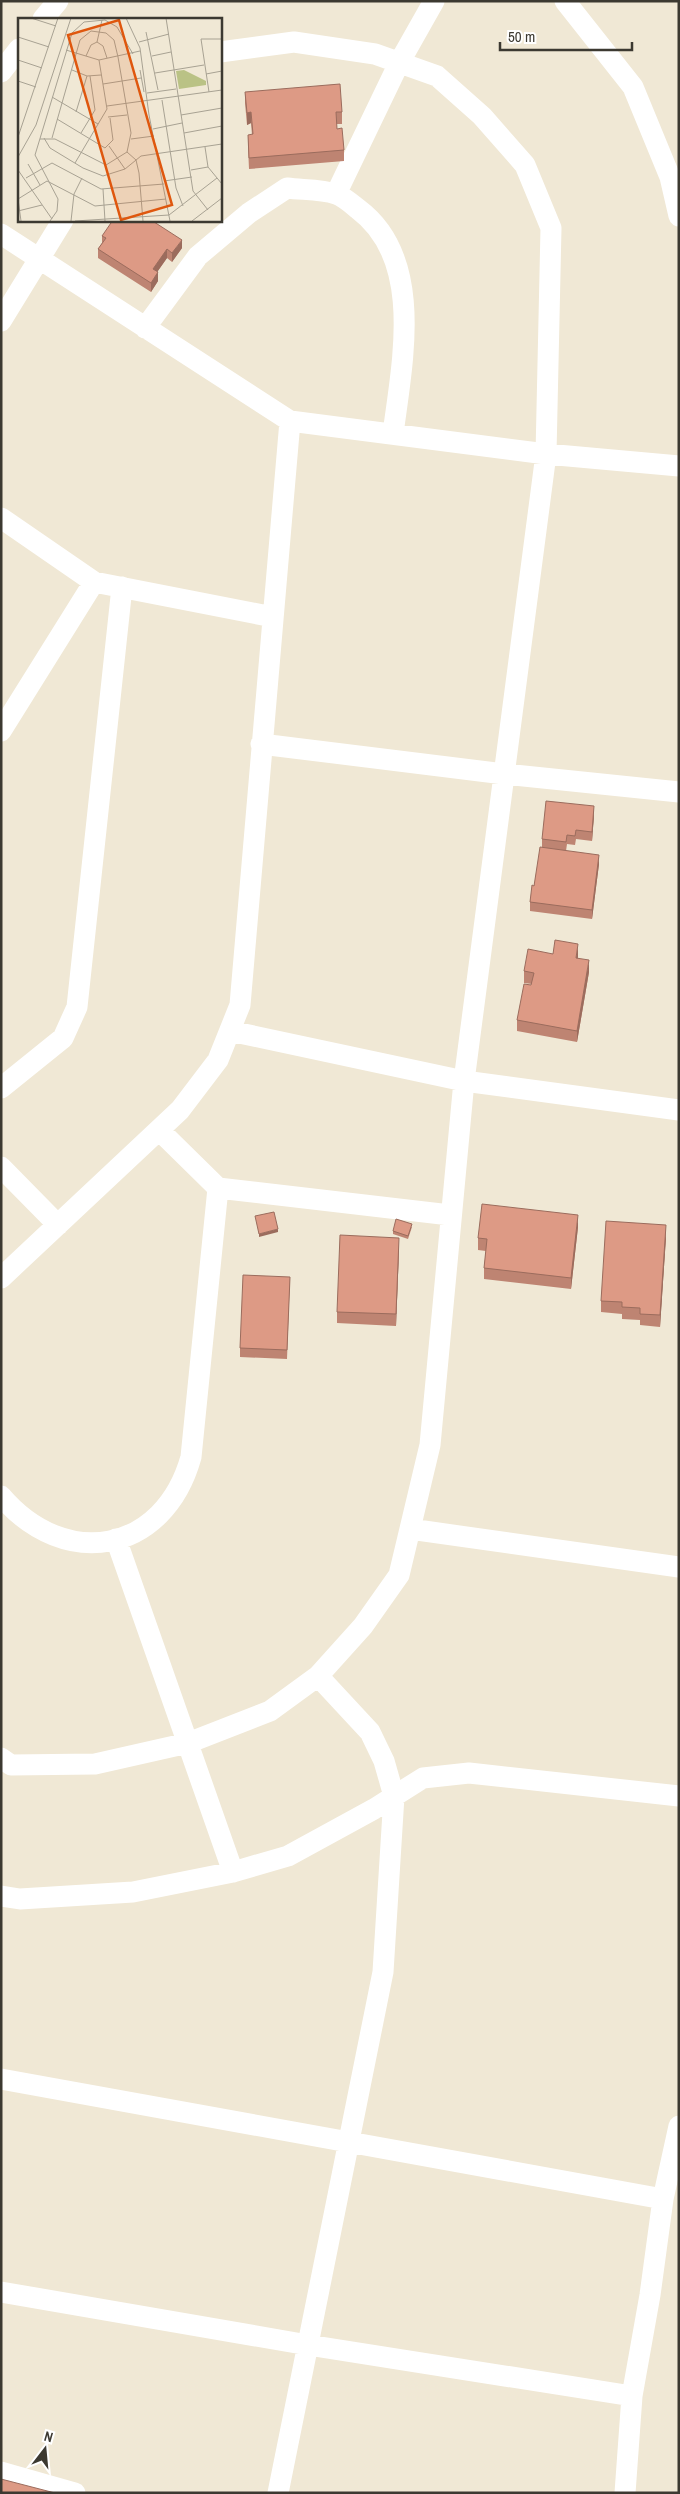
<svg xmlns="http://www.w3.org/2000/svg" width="680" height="2494" font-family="'Archivo Narrow',sans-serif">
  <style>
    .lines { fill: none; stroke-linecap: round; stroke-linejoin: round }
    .minor { stroke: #fff; stroke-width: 21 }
    .wall { fill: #be8472 }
    .shaded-wall { fill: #9b6c5d }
    .building { fill: #dd9a85; stroke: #9b6c5d }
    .inset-road { fill: none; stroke: #a8a293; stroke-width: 1 }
    .view { fill: #df570e; fill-opacity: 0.15; stroke: #df570e; stroke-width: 2.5 }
    .inset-edge { fill: none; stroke: #3c3931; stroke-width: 2.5 }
  </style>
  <rect width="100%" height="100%" fill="#f0e8d5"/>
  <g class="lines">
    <path class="minor" d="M565,1L633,87L670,177L679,216
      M43,19L58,1
      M1,72L19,49
      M336,194L399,63L434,1
      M1,234L290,421L546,454L679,466
      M1,321L63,220
      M145,328L198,256L249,213L287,188C302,190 321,189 336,194C344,197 352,204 358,209C425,259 402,363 393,434
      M1,518L94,582L273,617
      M1,731L94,582
      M261,744L504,774L679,792
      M230,1031L464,1081L679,1110
      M1,1088L63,1038L77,1007L122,587
      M159,1130L218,1188L450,1215
      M1,1167L58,1225
      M1,1278L180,1110L218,1060L240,1005L290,421
      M1,1496C65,1571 164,1554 191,1457L218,1188
      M410,1529L679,1567
      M116,1539L233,1872
      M1,1758L11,1765L95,1764L188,1743L270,1711L318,1676L363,1626L399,1575L430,1445L464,1081L546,454L551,228L525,165L482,116L437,76L375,54L294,42L220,52
      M1,1896L20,1899L133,1892L233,1872L288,1856L374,1809L423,1778L469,1773L679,1796
      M1,2079L663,2199
      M1,2292L308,2345L632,2396
      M1,2472L75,2493
      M278,2493L383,1972L394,1796L384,1761L370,1732L318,1676
      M625,2493L632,2396L650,2295L663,2199L679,2126"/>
  </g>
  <path class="wall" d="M245,92L342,112V124H336L337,129L344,150V161L249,169L248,147V135H252L251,123L247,125L245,103Z
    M186,220H193L191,223Z
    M102,236L182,248L172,262L167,258L157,272L158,281L151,292L98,258V249L102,243Z
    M594,815L592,841L576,839L575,845L567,844L566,851L599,864L592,919L530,911V902L534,886L542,848V839Z
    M553,954L578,956V958L589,972L577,1042L517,1031V1020L532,984L524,983V971Z
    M412,1227L408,1239L393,1234V1231Z
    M578,1227L571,1289L484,1279V1268L486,1251L478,1250V1238Z
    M666,1237L660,1327L640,1325V1320L622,1319V1314L601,1312V1301Z
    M399,1249L396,1326L337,1323V1312Z
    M290,1277L287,1359L240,1357V1348Z"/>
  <path class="shaded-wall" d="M251,112V123L247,125V113Z
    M182,240V248L172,262V253Z
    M167,249V258L153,278V269Z
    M158,272V281L151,292V283Z
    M594,806V815L592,841V832Z
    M599,855V864L592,919V910Z
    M578,944V956L576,969V958Z
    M589,960V972L577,1042V1031Z
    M578,1215V1227L571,1289V1278Z
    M666,1225V1237L660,1327V1315Z
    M278,1229V1232L259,1237V1234Z
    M399,1238V1249L396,1326V1314Z"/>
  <path class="building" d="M340,84L342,112H336L337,129L342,128L344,150L249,158L248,135L253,134L251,112L247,113L245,92Z
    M113,220H151L182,240L172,253L167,249L153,269L158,272L151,283L98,249L106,238L102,236Z
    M546,801L594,806L592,832L576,830L575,836L567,835L566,842L542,839Z
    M540,847L599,855L592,910L530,902L532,885L534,886Z
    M555,940L578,944L576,958L589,960L577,1031L517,1020L524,984L531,985L534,973L524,971L528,949L553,954Z
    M482,1204L578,1215L571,1278L484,1268L487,1239L478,1238Z
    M274,1212L278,1229L259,1234L255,1216Z
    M396,1219L412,1224L408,1236L393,1231Z
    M606,1221L666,1225L660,1315L640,1314V1308L622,1307V1302L601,1301Z
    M340,1235L399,1238L396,1314L337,1312Z
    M243,1275L290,1277L287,1350L240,1348Z
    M1,2479L55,2493H1Z"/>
  <g transform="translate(18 18)">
    <rect width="204" height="204" fill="#f0e8d5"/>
    <path d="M166,52L188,63V67L161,71L158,53Z" fill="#bac285"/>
    <path class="inset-road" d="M13,0L38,8M108,0L122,30L131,97L152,203M148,0L175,173L190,192M128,14L140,72M0,19L31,29M79,24L84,2M121,24L151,16M48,32L81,42L122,33M68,38L73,27L79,24L85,28L89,40M134,38L153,34M0,42L24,50M54,52L69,58L83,57M122,52L126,74M137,55L186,47M188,56L204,53M0,63L18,69M85,66L123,60M191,74L183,21H204M129,75L158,71M34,79L80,106M144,82L158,170L165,188M89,88L204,72M58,94L69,58M163,97L204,90M90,99L109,97M39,101L87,130L95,122L92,100M135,111L164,105M63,115L77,92L72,58M166,115L204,108M0,119L40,0M26,120L32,130L65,150L85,158L107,151L123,138L204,126M22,121H37L88,147L109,134L113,115L100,39L96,22L88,15L73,13L62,22L34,120M113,121L136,118M91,128L107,151M187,129L190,149L204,166M109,134L118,142L121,155L125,203M0,139L18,107L53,0M57,145L89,91L81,42M10,146L22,167M0,152L34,201M173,152L190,149M8,160L34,145L83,171L146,166M146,163L174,159M85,171L87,203M0,181L29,163L77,188L148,181M0,181L3,203M0,193L24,187M32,203L39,193L40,181L17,137L54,15L66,4L87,2L99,9L115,36M53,203L56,176L64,160M57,203L151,197L199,160M174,203L204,180"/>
    <path class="view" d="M101,2L154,187L103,202L50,17Z"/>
    <rect width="204" height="204" class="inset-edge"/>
  </g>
  <rect width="680" height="2494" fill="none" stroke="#3c3931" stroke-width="5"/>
  <g transform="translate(45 2449) rotate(16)" stroke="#ffffff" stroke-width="4" paint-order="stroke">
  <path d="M0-4L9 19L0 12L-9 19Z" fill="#3c3931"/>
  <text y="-8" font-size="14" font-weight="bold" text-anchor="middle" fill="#3c3931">N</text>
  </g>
  <path d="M500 42v8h132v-8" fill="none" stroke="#3c3931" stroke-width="2.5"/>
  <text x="508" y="42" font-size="15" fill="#3c3931" stroke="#ffffff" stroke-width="4" paint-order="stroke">50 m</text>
</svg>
